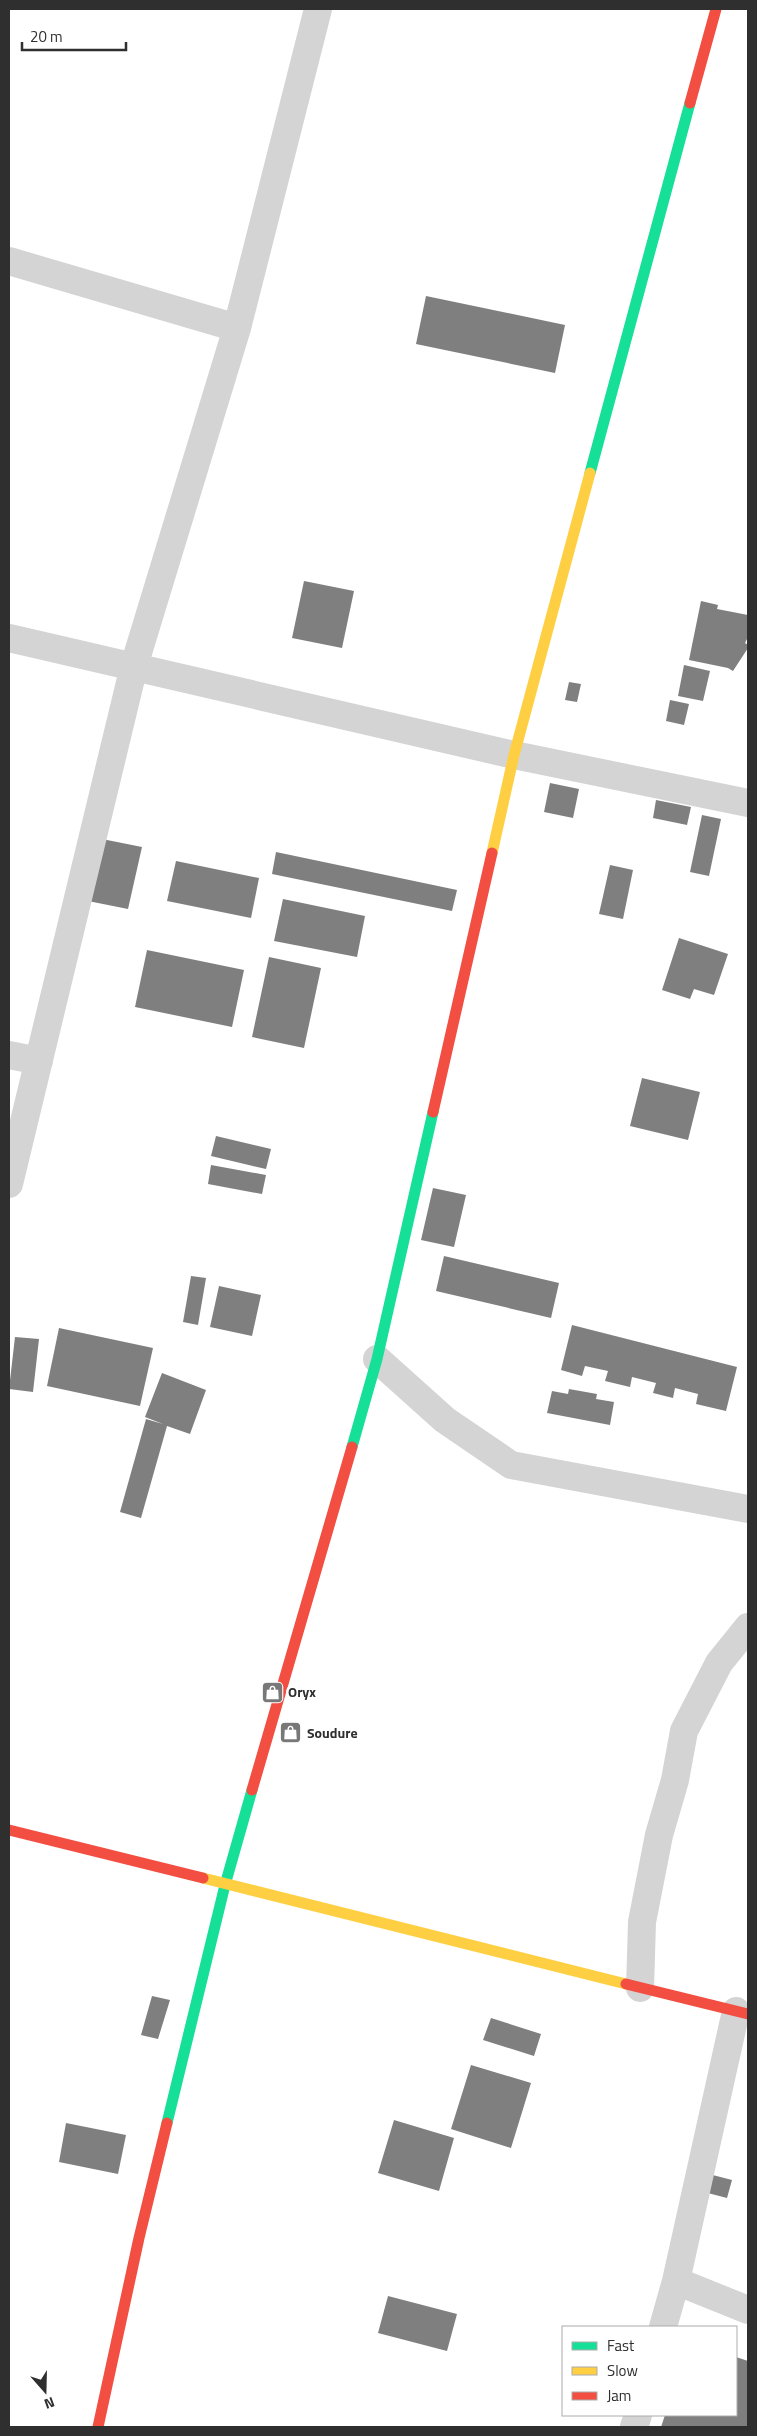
<svg xmlns="http://www.w3.org/2000/svg" width="757" height="2436" font-family="'Titillium Web',sans-serif">
  <style>
    .building { fill: #7f7f7f }
    .lines { fill: none; stroke-linecap: round; stroke-linejoin: round }
    .street { stroke: #d4d4d4; stroke-width: 28 }
    .fast { stroke: #16e098; stroke-width: 11 }
    .slow { stroke: #ffcf43; stroke-width: 11 }
    .jam { stroke: #f24e42; stroke-width: 11 }
    .labels { text-anchor: middle; stroke-width: 5; stroke-linejoin: round; paint-order: stroke }
    .poi-label { font-size: 14px; font-weight: bold; fill: #2f2f2f; stroke: #fff; text-anchor: start }
  </style>
  <rect width="100%" height="100%" fill="#fff"/>
  <path class="building" d="M426,296L565,325L555,373L416,344Z
    M304,581L354,591L342,648L292,638Z
    M701,601L718,605L717,609L748,615V637L745,643L748,645V648L733,671L728,668L689,660Z
    M684,665L710,671L703,701L678,696Z
    M569,682L581,684L577,702L565,700Z
    M670,700L689,704L684,725L666,721Z
    M550,783L579,789L573,818L544,812Z
    M656,800L691,807L687,825L653,818Z
    M702,815L721,819L709,876L690,872Z
    M102,839L142,847L128,909L88,901Z
    M276,852L457,890L452,911L272,874Z
    M176,861L259,878L251,918L167,901Z
    M610,865L633,870L623,919L599,914Z
    M283,899L365,916L357,957L274,941Z
    M679,938L728,954L714,995L694,989L690,999L662,990Z
    M147,950L244,970L232,1027L135,1007Z
    M269,957L321,968L304,1048L252,1037Z
    M642,1078L700,1092L688,1140L630,1126Z
    M216,1136L271,1149L266,1169L211,1156Z
    M211,1165L266,1175L262,1194L208,1184Z
    M433,1188L466,1195L454,1247L421,1240Z
    M444,1256L559,1283L551,1318L436,1291Z
    M191,1276L206,1278L198,1325L183,1322Z
    M219,1286L261,1295L252,1336L210,1327Z
    M572,1325L737,1367L726,1411L696,1404L698,1394L675,1388L673,1398L653,1393L656,1383L632,1377L630,1387L605,1381L608,1371L585,1366L582,1376L561,1370Z
    M59,1328L153,1348L140,1406L47,1386Z
    M15,1337L39,1339L33,1392L9,1389Z
    M162,1373L206,1390L190,1434L167,1426L141,1518L120,1512L146,1419L163,1424L145,1417Z
    M569,1389L597,1394L596,1399L614,1402L610,1425L547,1413L552,1391L568,1394Z
    M152,1996L170,2000L158,2039L141,2035Z
    M491,2018L541,2034L534,2056L483,2040Z
    M471,2065L531,2083L511,2148L451,2129Z
    M394,2120L454,2138L439,2191L378,2173Z
    M66,2123L126,2135L118,2174L59,2162Z
    M705,2173L732,2180L727,2198L700,2191Z
    M388,2296L457,2314L447,2351L378,2333Z
    M736,2357L748,2361V2427H661L665,2415H736Z"/>
  <g class="lines">
    <path class="street" d="M9,261L237,328
      M9,638L514,755L748,803
      M9,1055L39,1061
      M9,1184L134,666L237,328L318,9
      M377,1359L445,1420L511,1465L748,1509
      M640,1988L642,1922L659,1835L675,1780L684,1731L719,1663L748,1627
      M676,2281L748,2310
      M663,2327L676,2281L736,2011
      M634,2427L638,2415"/>
    <path class="fast" d="M590,473L690,103
      M352,1447L377,1359L433,1112
      M167,2123L225,1885L252,1790"/>
    <path class="slow" d="M492,853L514,755L590,473
      M203,1878L626,1984"/>
    <path class="jam" d="M690,103L716,9
      M433,1112L492,853
      M252,1790L352,1447
      M9,1830L203,1878
      M626,1984L748,2014
      M98,2427L139,2238L167,2123"/>
  </g>
  <defs>
    <symbol id="shop-square" viewBox="-11 -11 22 22"><rect x="-9" y="-9" width="18" height="18" rx="4" fill="#787878" stroke="#fff"/><path d="M-5-2.5h2.3a2.7 3.5 0 0 1 5.4 0H5L5.5 6h-11ZM-1.5-2.5h3a1.5 2.3 0 0 0-3 0Z" fill="#fff"/></symbol>
  </defs>
  <g fill-rule="evenodd">
    <use href="#shop-square" x="260" y="1680" width="25" height="25"/>
    <use href="#shop-square" x="278" y="1720" width="25" height="25"/>
  </g>
  <g class="labels">
    <g class="poi-label">
      <text x="288" y="1697">Oryx</text>
      <text x="307" y="1738">Soudure</text>
    </g>
  </g>
  <rect width="757" height="2436" fill="none" stroke="#2f2f2f" stroke-width="20"/>
  <rect x="562" y="2326" width="175" height="90" fill="#ffffff" stroke="#acacac"/>
  <rect x="572" y="2342" width="25" height="8" fill="#16e098" stroke="#acacac"/>
  <text x="607" y="2351" font-size="15" fill="#2f2f2f">Fast</text>
  <rect x="572" y="2367" width="25" height="8" fill="#ffcf43" stroke="#acacac"/>
  <text x="607" y="2376" font-size="15" fill="#2f2f2f">Slow</text>
  <rect x="572" y="2392" width="25" height="8" fill="#f24e42" stroke="#acacac"/>
  <text x="607" y="2401" font-size="15" fill="#2f2f2f">Jam</text>
  <g transform="translate(45 2391) rotate(160)" stroke="#ffffff" stroke-width="4" paint-order="stroke">
  <path d="M0-4L9 19L0 12L-9 19Z" fill="#2f2f2f"/>
  <text y="-8" font-size="14" font-weight="bold" text-anchor="middle" fill="#2f2f2f">N</text>
  </g>
  <path d="M22 42v8h104v-8" fill="none" stroke="#2f2f2f" stroke-width="2.5"/>
  <text x="30" y="42" font-size="15" fill="#2f2f2f" stroke="#ffffff" stroke-width="4" paint-order="stroke">20 m</text>
</svg>
